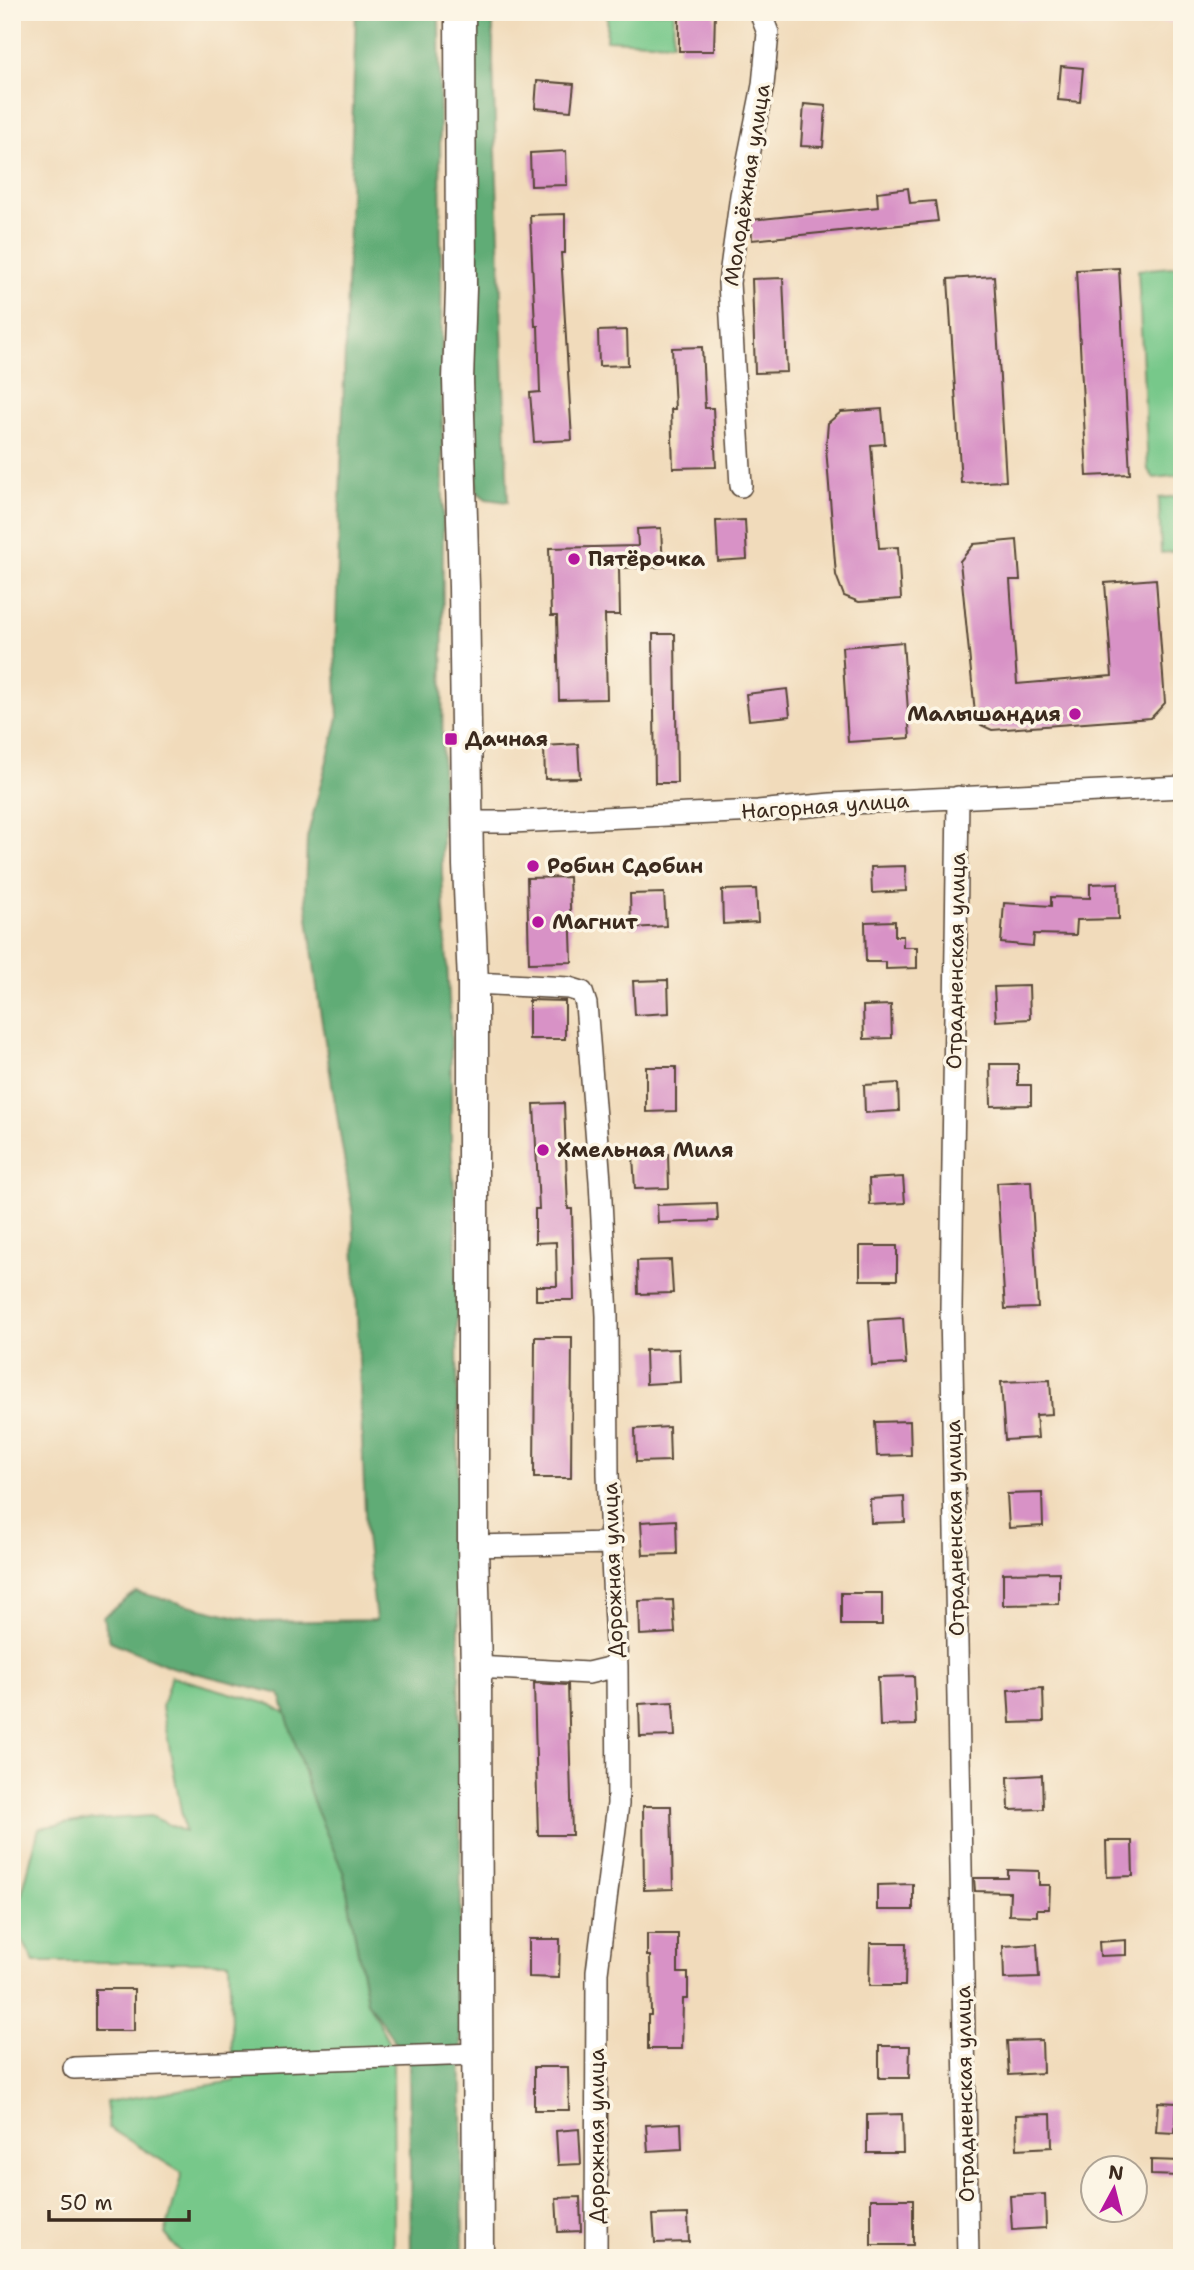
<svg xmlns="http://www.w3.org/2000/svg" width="1194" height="2270" font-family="'Shantell Sans',sans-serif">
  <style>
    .built { fill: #f3cfe0 }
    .green { fill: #77c88a; stroke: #597954; stroke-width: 2 }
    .forest { fill: #61ac76; stroke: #4e6b4a; stroke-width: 2 }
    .building { fill: #d892c6 }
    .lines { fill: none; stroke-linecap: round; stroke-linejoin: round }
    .street-casing { stroke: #564536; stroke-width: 24 }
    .secondary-casing { stroke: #564536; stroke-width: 33 }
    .street { stroke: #fff; stroke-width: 21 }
    .secondary { stroke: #fff; stroke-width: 30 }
    .poi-dot { fill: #b5179e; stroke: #fcf5e5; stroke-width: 2.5 }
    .labels { text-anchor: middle; stroke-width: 7; stroke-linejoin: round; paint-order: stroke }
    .street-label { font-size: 21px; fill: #3b2a1e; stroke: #fcf5e5 }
    .poi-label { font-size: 21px; font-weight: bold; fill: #3b2a1e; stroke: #fcf5e5; text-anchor: start }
  </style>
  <rect width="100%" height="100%" fill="#fcf5e5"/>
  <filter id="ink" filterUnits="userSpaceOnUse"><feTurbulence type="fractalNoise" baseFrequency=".0143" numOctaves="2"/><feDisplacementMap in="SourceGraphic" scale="14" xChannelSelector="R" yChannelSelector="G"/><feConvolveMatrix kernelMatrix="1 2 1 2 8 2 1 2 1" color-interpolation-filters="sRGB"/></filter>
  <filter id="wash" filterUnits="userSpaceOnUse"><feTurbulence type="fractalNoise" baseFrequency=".00686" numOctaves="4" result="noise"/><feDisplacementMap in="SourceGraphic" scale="28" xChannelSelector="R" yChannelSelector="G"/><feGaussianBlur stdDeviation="1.57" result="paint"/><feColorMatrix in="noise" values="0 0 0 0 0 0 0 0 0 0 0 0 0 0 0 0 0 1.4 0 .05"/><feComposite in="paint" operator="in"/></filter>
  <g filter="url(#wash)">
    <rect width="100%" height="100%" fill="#f1dbbb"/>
    <path class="built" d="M1018,12H1182V23L1017,19Z"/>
    <path class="green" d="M608,12H674L673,43L606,40Z
      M1182,266V475L1154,478L1148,470L1138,270Z
      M1182,496V551L1161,553L1159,498Z
      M171,1676L272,1705L287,1714L344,1874L367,2001L393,2050L394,2258H185L165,2234L182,2173L109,2128L106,2102L235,2081L232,2054L229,1962H34L14,1924L39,1828L81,1821L151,1816L185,1832L162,1707Z"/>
    <path class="forest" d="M356,12H439L443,509L442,874L451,1033V1144L455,1200L457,1317L463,2258H411L409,2062L367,2001L344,1874L313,1802L280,1694L171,1667L110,1641L103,1617L136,1592L258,1622L376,1620L366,1537L353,1214L319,1004L305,893L307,838L338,718L335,653Z
      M473,12H493V63L508,502L486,499L477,492L472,359Z"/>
    <g id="blocks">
      <path class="building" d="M679,12H715L714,51H679Z
        M1061,66L1083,68L1080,102L1058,100Z
        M537,81L574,84L571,111L535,108Z
        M804,104L826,106L823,147L801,146Z
        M566,151L567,185L531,186L530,153Z
        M908,188L910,203L935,201L938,221L752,240L751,220L878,207L877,192Z
        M565,214V253H561L572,440L534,442L530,393L540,392L538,326H535L530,215Z
        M1119,268L1130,474L1087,476L1076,270Z
        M994,276L1006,481L961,483L948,279Z
        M783,278L787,372L755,373L752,279Z
        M627,330L628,365L599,366L598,331Z
        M702,347L705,408H713L716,467L673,468L671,409H675L672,348Z
        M882,409L885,444L871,445L879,548L898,547L901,599L859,602L844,596L836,575L826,447L828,423L841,412Z
        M745,520L747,559L718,561L716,521Z
        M661,528L663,567L619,568L620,615H605L607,699L559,700L557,616H551L549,548L638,546L637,529Z
        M1017,540L1020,580H1010L1017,684L1112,676L1105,583L1156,579L1165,703L1151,718L992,730L981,725L975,713L960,561L974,544Z
        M653,634H675L677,783H655Z
        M903,642L910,738L848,742L842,647Z
        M787,689L790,716L749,720L746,694Z
        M578,744L580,778L545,779L544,746Z
        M905,866L906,891L872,893L871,867Z
        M569,877L572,962L529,963L527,878Z
        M1118,883L1119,919L1077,920L1076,935L1034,934L1033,946L1001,943L1004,903L1051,906V897L1090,898V884Z
        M756,889L758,922L723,924L722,890Z
        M664,893L666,926L631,928L630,894Z
        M895,921V936H903V947H917V968L886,969V962H866L865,922Z
        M668,980L669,1013L635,1015L633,981Z
        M1029,986L1030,1019L996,1021L994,987Z
        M529,1000L565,1001V1039H529Z
        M891,1005L892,1038L864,1039L863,1006Z
        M990,1064H1018V1085H1031V1105L991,1106Z
        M646,1067H676V1111L646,1112Z
        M898,1083L899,1111L865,1113L864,1085Z
        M564,1103L568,1209H572L574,1300H536V1286H557L556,1242L535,1243V1209H539L534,1104Z
        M668,1154L669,1188L635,1189L633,1156Z
        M903,1177L905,1203L870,1205L869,1179Z
        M1031,1181L1038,1308L1005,1309L997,1183Z
        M717,1203L718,1221L658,1223L657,1205Z
        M860,1246H897V1280H860Z
        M671,1260L673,1293L638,1294L637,1261Z
        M903,1318L906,1364L872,1366L869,1320Z
        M535,1337H572L571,1478H534Z
        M679,1349L680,1382L646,1384L645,1350Z
        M1050,1380L1052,1414L1036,1415L1038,1438L1005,1440L1001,1382Z
        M910,1421L911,1455L877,1456L875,1422Z
        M669,1427L670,1461L636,1462L635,1429Z
        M1042,1493L1043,1526L1009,1528L1007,1494Z
        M904,1497L905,1522L871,1523L870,1499Z
        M676,1520L677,1554L643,1555L641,1522Z
        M1059,1572V1604L1003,1605V1573Z
        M841,1593H882V1625H841Z
        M673,1600L675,1633L640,1635L639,1601Z
        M914,1676L916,1725L880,1726L878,1677Z
        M534,1683L568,1685L572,1835H538Z
        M1043,1688L1044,1722L1010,1723L1008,1690Z
        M673,1702L675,1736L640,1737L639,1704Z
        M1042,1775L1043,1809L1009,1810L1008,1777Z
        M643,1806H671L673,1889L644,1890Z
        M1106,1841H1132L1133,1876L1107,1877Z
        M1008,1870L1039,1871V1885H1050L1049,1909H1037V1916L1009,1915L1010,1892L975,1891L974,1878H1008Z
        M913,1884V1910H877V1885Z
        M647,1934H678V1973H688V1999H683L682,2049H648V2015H651L650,1956H647Z
        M529,1939H560L559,1978L529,1977Z
        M1126,1940V1955L1100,1956L1099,1942Z
        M870,1943H906L905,1986H869Z
        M1037,1944L1039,1978L1004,1979L1003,1946Z
        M95,1989H134V2031H95Z
        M1042,2040L1043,2073L1009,2075L1007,2041Z
        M879,2046H910L909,2078H879Z
        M534,2067H568L569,2110H534Z
        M1158,2102L1177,2103L1175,2133L1156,2132Z
        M902,2114L903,2153H867V2115Z
        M1051,2114L1052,2147L1017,2149L1016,2115Z
        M681,2123L682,2149L648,2151L646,2125Z
        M579,2129L581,2164L558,2165L556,2131Z
        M1151,2160L1181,2161L1180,2176L1151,2175Z
        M1045,2194L1046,2228L1012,2230L1010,2196Z
        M580,2197L581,2231L558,2232L556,2198Z
        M871,2199H913V2245H871Z
        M688,2214L689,2242L655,2243L653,2215Z"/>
    </g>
  </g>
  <g filter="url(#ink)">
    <use href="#blocks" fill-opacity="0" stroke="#564536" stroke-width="2"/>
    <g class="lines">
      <defs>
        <path id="street" d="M741,486L729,283L741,195L763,85L768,33L760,12
          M958,797L951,1308L968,2258
          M467,822H511L758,811L831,804L1182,787
          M473,983L569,988L582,992L586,1004L600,1181L607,1316L608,1474L617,1666L618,1804L597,1972L596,2258
          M473,1546L611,1543
          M476,1667L588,1673L617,1666
          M74,2068L477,2054"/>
        <path id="secondary" d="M460,12L461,289L458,380L464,587L468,865L473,983V1546L476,1667L478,2258"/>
      </defs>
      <use href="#street" class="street-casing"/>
      <use href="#secondary" class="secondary-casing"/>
      <use href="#street" class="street"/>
      <use href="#secondary" class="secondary"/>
    </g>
  </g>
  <g class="poi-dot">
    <circle cx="574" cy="559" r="7"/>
    <circle cx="1075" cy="714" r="7"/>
    <rect x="444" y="732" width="14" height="14" rx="3.5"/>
    <circle cx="533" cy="866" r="7"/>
    <circle cx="538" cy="922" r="7"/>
    <circle cx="543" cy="1150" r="7"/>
  </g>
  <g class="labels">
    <g class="street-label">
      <text transform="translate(747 185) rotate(-81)" y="7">Молодёжная улица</text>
      <text transform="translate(825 806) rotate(-4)" y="7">Нагорная улица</text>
      <text transform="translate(956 961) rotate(-89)" y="7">Отрадненская улица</text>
      <text transform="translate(955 1528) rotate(-91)" y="7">Отрадненская улица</text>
      <text transform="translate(613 1570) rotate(-92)" y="7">Дорожная улица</text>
      <text transform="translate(965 2094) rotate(-91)" y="7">Отрадненская улица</text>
      <text transform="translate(597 2136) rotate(-90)" y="7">Дорожная улица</text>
    </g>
    <g class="poi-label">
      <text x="588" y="566">Пятёрочка</text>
      <text x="1061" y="721" text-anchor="end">Малышандия</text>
      <text x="465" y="746">Дачная</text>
      <text x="547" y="873">Робин Сдобин</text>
      <text x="552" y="929">Магнит</text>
      <text x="557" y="1157">Хмельная Миля</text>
    </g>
  </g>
  <rect width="1194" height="2270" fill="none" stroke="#fcf5e5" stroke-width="42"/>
  <g transform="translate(1114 2189) rotate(7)"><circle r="33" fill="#fcf5e5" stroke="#afa495" stroke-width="2"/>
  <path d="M0-5L12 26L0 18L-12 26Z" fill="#b5179e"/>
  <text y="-10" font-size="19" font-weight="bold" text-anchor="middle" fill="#3b2a1e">N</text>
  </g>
  <path d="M49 2210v10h140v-10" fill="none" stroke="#3b2a1e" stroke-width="3.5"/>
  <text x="60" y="2210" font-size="21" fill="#3b2a1e" stroke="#fcf5e5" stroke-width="5" paint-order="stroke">50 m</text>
</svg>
